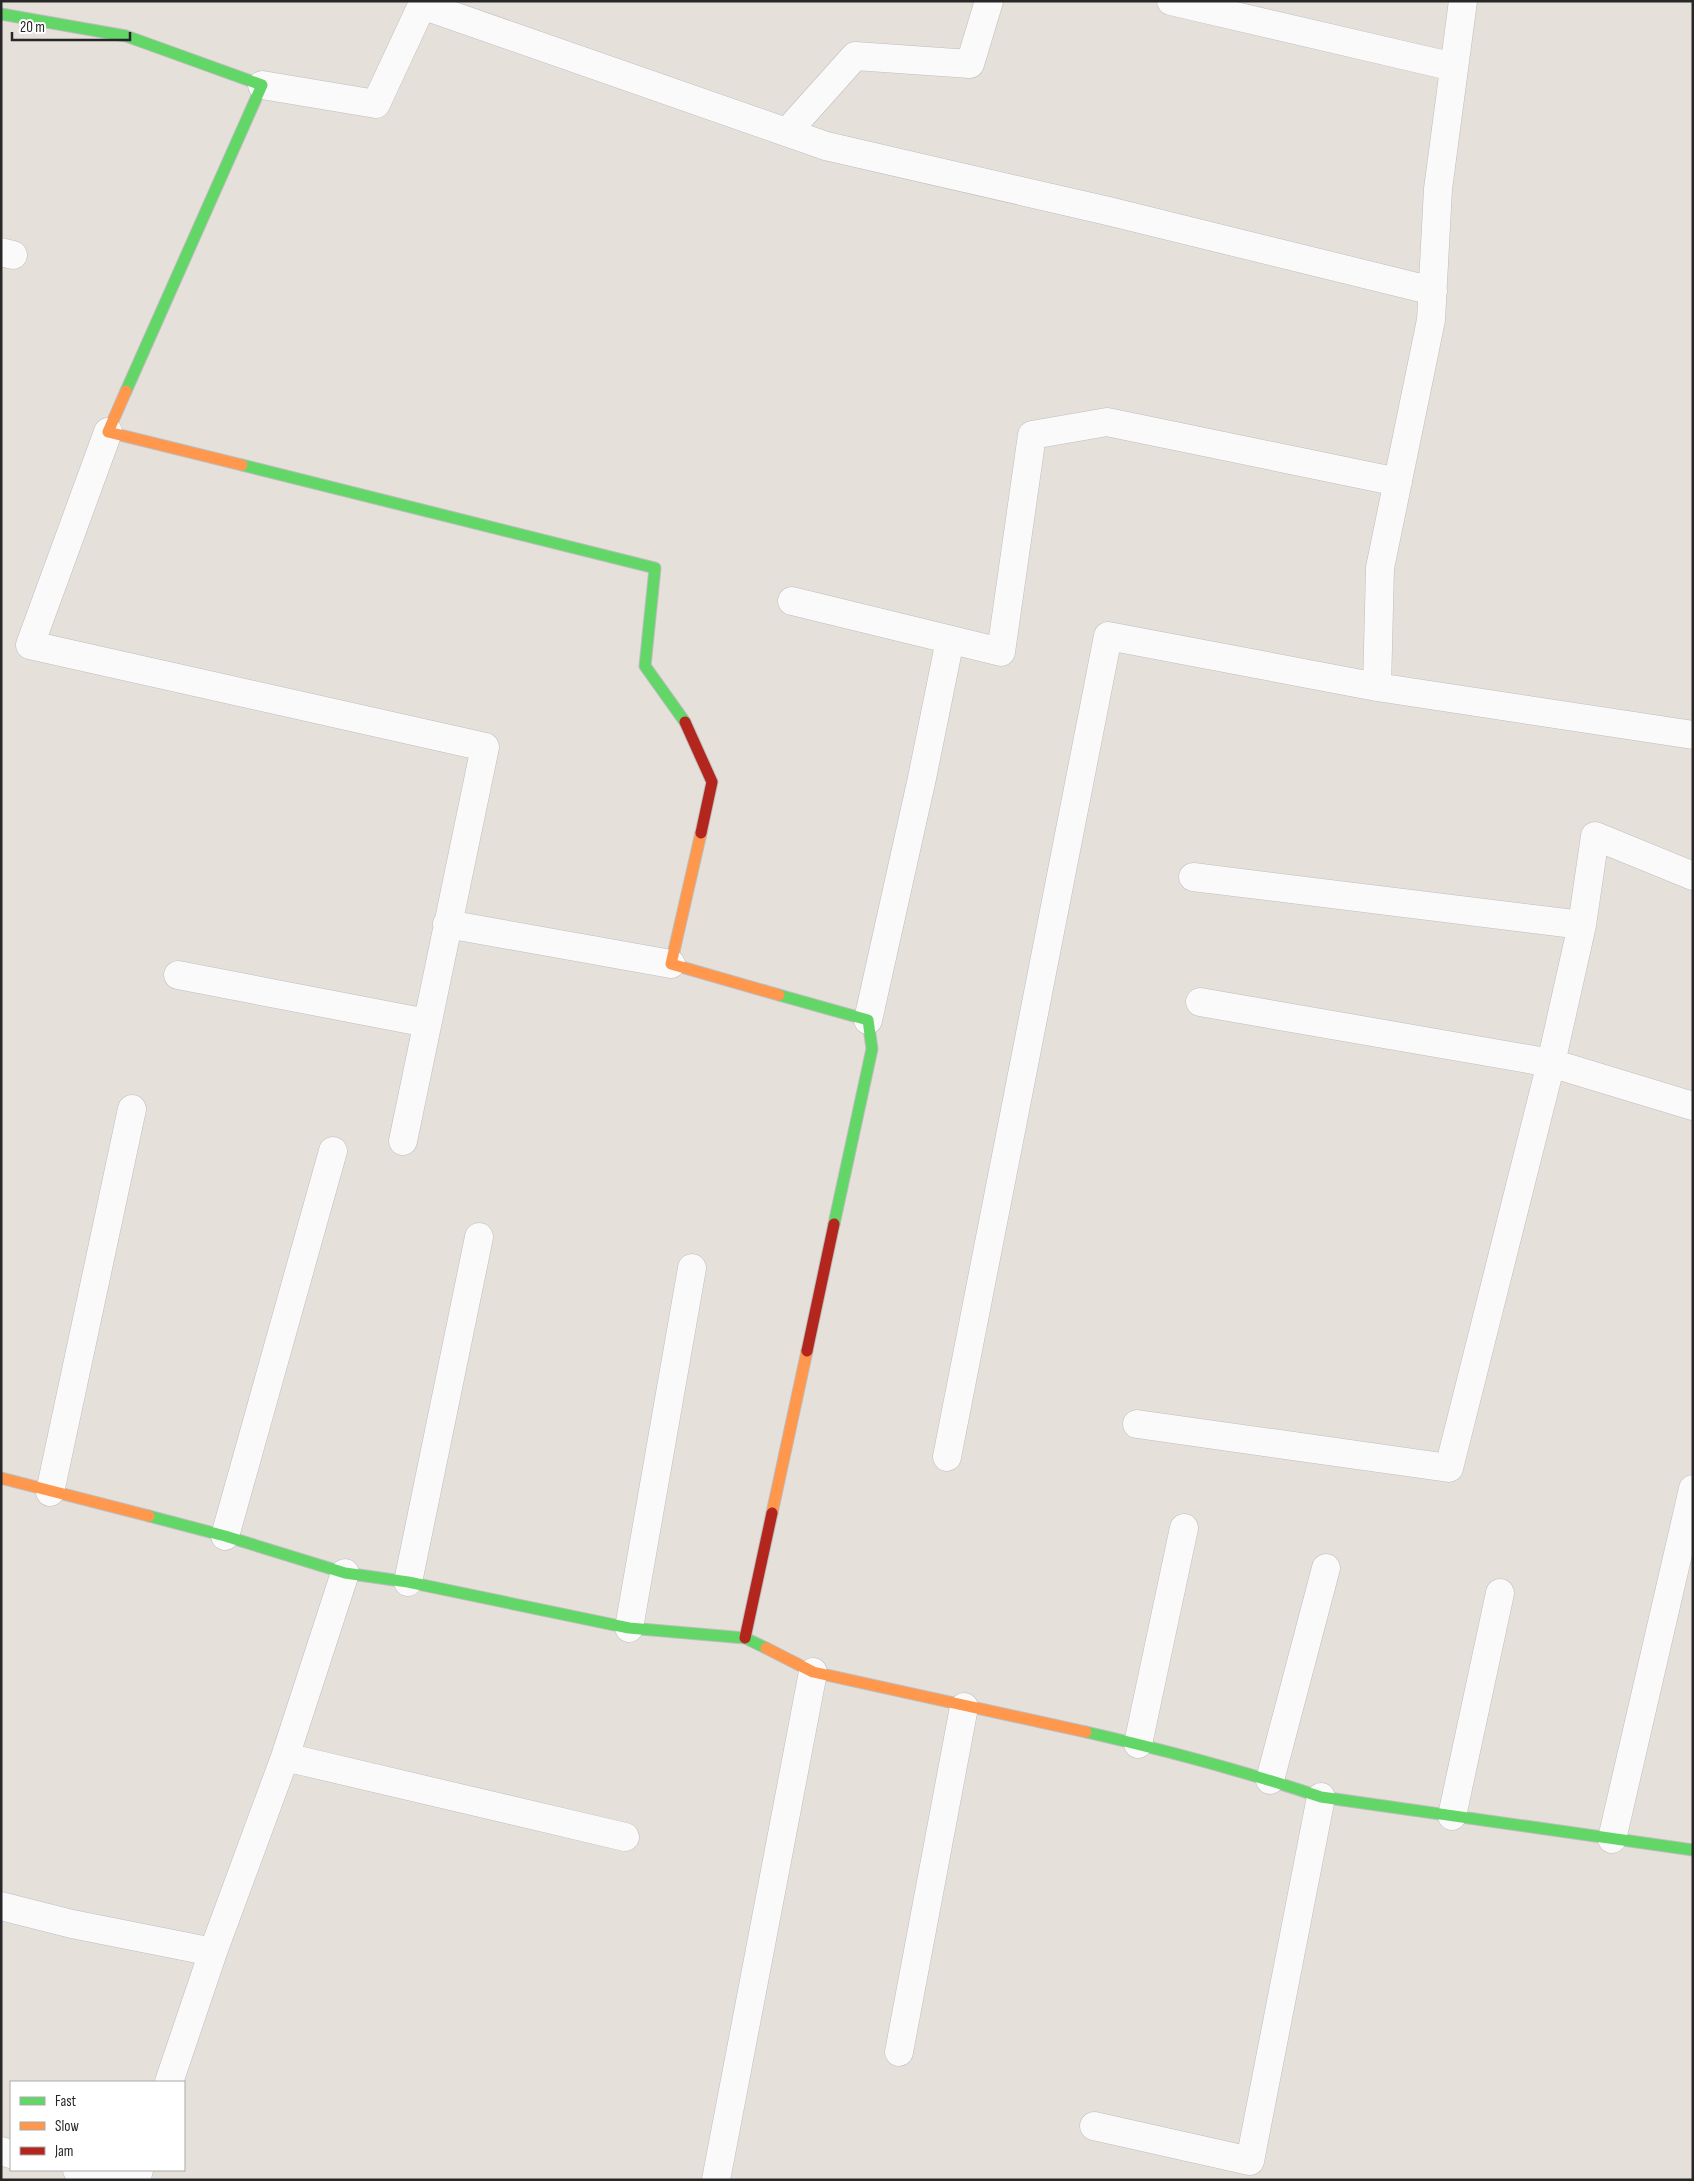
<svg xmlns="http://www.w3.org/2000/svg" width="1694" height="2181" font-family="'Sofia Sans Condensed',sans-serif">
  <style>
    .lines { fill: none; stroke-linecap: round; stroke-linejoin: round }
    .street-casing { stroke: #bebdbe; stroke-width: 29 }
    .fast-casing { stroke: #bebdbe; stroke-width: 13 }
    .slow-casing { stroke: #bebdbe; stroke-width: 13 }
    .jam-casing { stroke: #bebdbe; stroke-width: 13 }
    .street { stroke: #fbfafa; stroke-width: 28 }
    .fast { stroke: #63d668; stroke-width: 11 }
    .slow { stroke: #ff974d; stroke-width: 11 }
    .jam { stroke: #b3261e; stroke-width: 11 }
  </style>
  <rect width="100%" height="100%" fill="#e6e0db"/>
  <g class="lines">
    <defs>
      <path id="street" d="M1171,1L1454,67
        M262,85L376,104L422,5L826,146L1108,211L1433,291
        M787,132L855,56L970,64L989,1
        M1,252L13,255
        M108,432L30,645L485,747L403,1141
        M792,601L1001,652L1032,435L1107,422L1398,482
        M1377,687L1380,568L1431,320L1438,189L1463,1
        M1193,877L1582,925
        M447,924L671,964
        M178,975L427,1023
        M1200,1002L1551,1063L1582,925L1595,836L1693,876
        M868,1020L922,778L950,640
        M1137,1424L1449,1468L1551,1063L1693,1106
        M947,1457L1108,636L1377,687L1693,735
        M50,1492L132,1109
        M225,1536L333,1151
        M408,1582L479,1237
        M629,1628L692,1268
        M1138,1744L1184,1528
        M285,1757L625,1837
        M1270,1780L1326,1568
        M1452,1816L1500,1593
        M1612,1839L1693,1489
        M1,1906L72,1924L213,1952
        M899,2052L964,1707
        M169,2082L213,1952L285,1757L345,1573
        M1094,2126L1250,2161L1321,1797
        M1,2151L11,2154
        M77,2170L118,2180
        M136,2180L139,2170
        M716,2180L813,1672"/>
      <path id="fast" d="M1,14L126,36L262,85L126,391
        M242,465L655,568L645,666L685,722
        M779,995L868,1020L872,1049L834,1224
        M149,1516L225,1536L345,1573L408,1582L629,1628L745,1638L766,1648
        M1086,1732C1165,1750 1244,1771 1321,1797L1693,1850"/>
      <path id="slow" d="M126,391L108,432L242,465
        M701,833L671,964L779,995
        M1,1478L149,1516
        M772,1513L807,1351
        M766,1648L813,1672L1086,1732"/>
      <path id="jam" d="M685,722L712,782L701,833
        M807,1351L834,1224
        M745,1638L772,1513"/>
    </defs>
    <use href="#street" class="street-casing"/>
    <use href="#fast" class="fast-casing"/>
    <use href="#slow" class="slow-casing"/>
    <use href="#jam" class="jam-casing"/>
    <use href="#street" class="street"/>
    <use href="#fast" class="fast"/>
    <use href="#slow" class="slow"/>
    <use href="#jam" class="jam"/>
  </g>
  <rect width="1694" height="2181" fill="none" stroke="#272727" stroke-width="5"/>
  <rect x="10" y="2081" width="175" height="90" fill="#ffffff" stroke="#a9a9a9"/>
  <rect x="20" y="2097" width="25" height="8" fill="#63d668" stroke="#a9a9a9"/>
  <text x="55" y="2106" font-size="15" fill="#272727">Fast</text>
  <rect x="20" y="2122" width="25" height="8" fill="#ff974d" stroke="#a9a9a9"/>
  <text x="55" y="2131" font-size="15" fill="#272727">Slow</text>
  <rect x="20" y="2147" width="25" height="8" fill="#b3261e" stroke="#a9a9a9"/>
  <text x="55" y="2156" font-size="15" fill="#272727">Jam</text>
  <path d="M12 32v8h118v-8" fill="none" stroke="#272727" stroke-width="2.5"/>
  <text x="20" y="32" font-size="15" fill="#272727" stroke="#ffffff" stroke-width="4" paint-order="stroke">20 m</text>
</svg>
